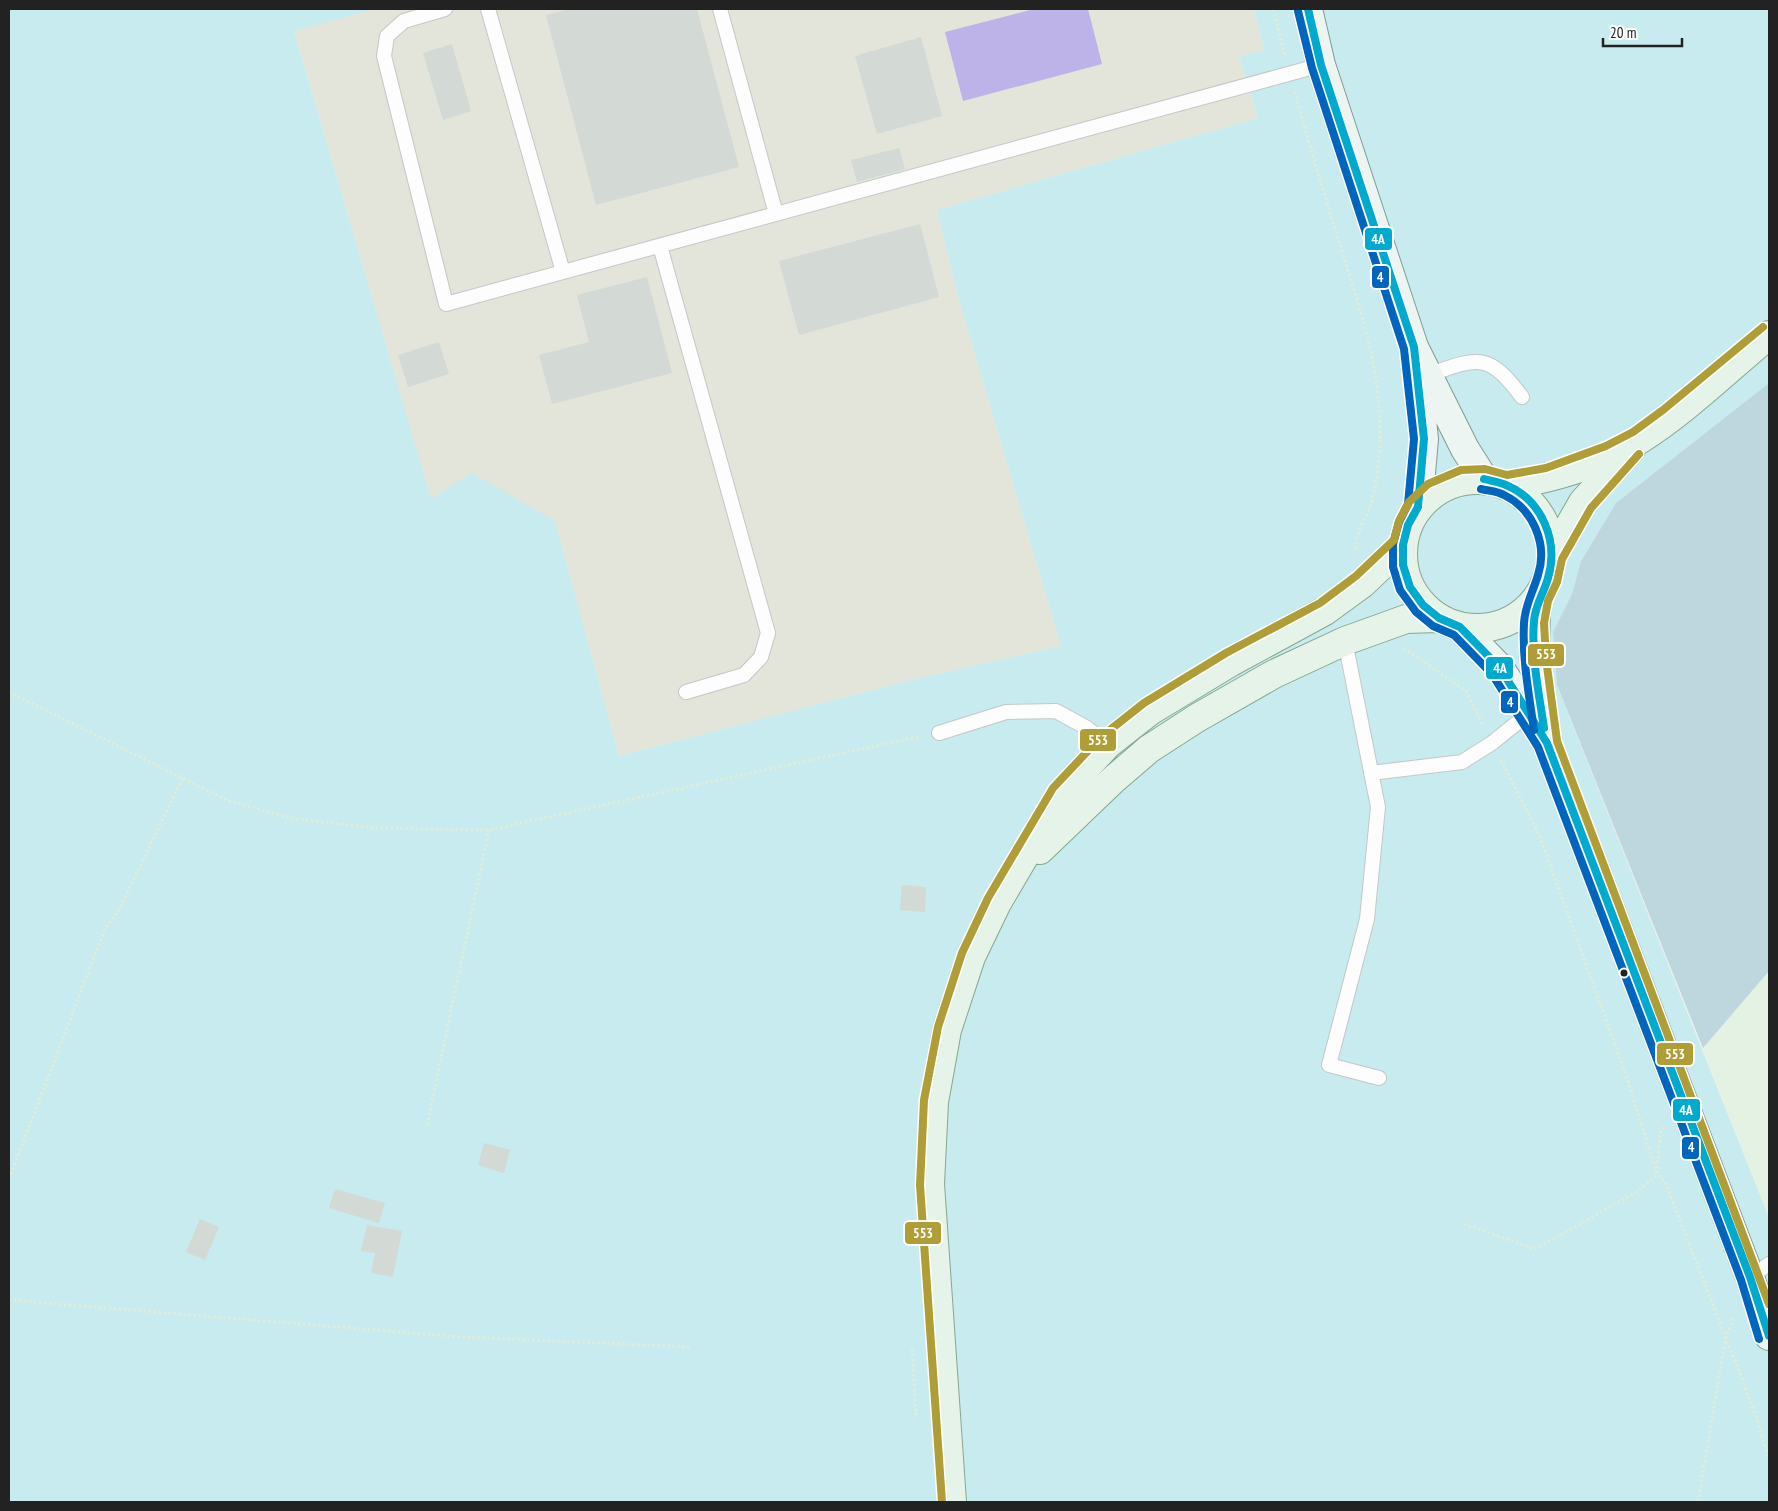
<svg xmlns="http://www.w3.org/2000/svg" width="1778" height="1511" font-family="'PT Sans Narrow',sans-serif">
  <style>
    .industrial { fill: #e3e4da }
    .military { fill: #e3f2e3 }
    .grass { fill: #c7ebee }
    .forest { fill: #bed7df }
    .pitch { fill: #bdb3e9 }
    .building { fill: #d3d9d5 }
    .lines { fill: none; stroke-linecap: round; stroke-linejoin: round }
    .lane-casing { stroke: #c5c7c6; stroke-width: 16 }
    .secondary-casing { stroke: #809c93; stroke-width: 30 }
    .primary-casing { stroke: #86a78f; stroke-width: 30 }
    .path { stroke: #dfedda; stroke-width: 3; stroke-dasharray: 2.5 2.5; stroke-linecap: butt }
    .lane { stroke: #fcfdfc; stroke-width: 14 }
    .secondary { stroke: #ecf5f1; stroke-width: 28 }
    .primary { stroke: #e6f3e9; stroke-width: 28 }
    .bus-1-casing { stroke: #fff; stroke-width: 11 }
    .bus-2-casing { stroke: #fff; stroke-width: 11 }
    .bus-3-casing { stroke: #fff; stroke-width: 11 }
    .bus-1 { stroke: #00a9ce; stroke-width: 8 }
    .bus-2 { stroke: #0065bd; stroke-width: 8 }
    .bus-3 { stroke: #af9e37; stroke-width: 8 }
    .bus-dot { fill: #222; stroke: #fff; stroke-width: 2 }
    .line-badge { stroke: #fff; stroke-width: 2 }
    .badge-label { font-size: 14px; text-anchor: middle; font-weight: bold; fill: #fff }
  </style>
  <rect width="100%" height="100%" fill="#eaf0ec"/>
  <path class="industrial" d="M374,9H1254L1264,50L1239,58L1258,118L937,210L958,297L1061,646L915,679L619,756L555,521L431,500L294,30Z"/>
  <path class="military" d="M1769,971V1218L1703,1048Z"/>
  <path class="grass" d="M9,9H374L294,31L431,499L472,473L555,521L619,756L915,679L1061,646L958,297L937,210L1258,118L1239,57L1264,50L1254,9H1769V383L1616,503L1581,561L1572,594L1553,632L1557,686L1769,1218V1502H9Z"/>
  <path class="forest" d="M1769,383V971L1703,1048L1557,685L1553,632L1572,594L1581,561L1616,503Z"/>
  <path class="pitch" d="M1034,9H1088L1102,64L963,101L945,32Z"/>
  <path class="building" d="M570,9H697L739,167L596,205L546,15Z
    M921,37L942,116L877,134L855,56Z
    M452,44L471,111L443,120L423,53Z
    M899,148L905,169L857,182L851,160Z
    M920,224L939,297L799,335L779,261Z
    M647,277L672,373L552,404L539,355L589,342L577,295Z
    M439,342L449,374L408,387L398,355Z
    M902,885L926,887L925,912L900,910Z
    M484,1143L510,1150L504,1173L478,1165Z
    M335,1189L385,1203L379,1223L329,1208Z
    M200,1219L219,1227L205,1260L186,1252Z
    M367,1225L402,1231L393,1277L371,1273L375,1253L361,1251Z"/>
  <g class="lines">
    <defs>
      <path id="lane" d="M445,9L404,21L387,36L384,56L446,304L1321,65
        M488,9L563,272
        M720,9L776,214
        M660,246L768,633L761,657L744,675L686,692
        M1428,375C1479,357 1488,352 1522,397
        M1345,641L1378,807L1367,919L1329,1065L1379,1078
        M939,733L1006,712L1056,711L1087,728L1108,744
        M1371,773L1462,762L1492,743L1528,714
        M1750,1277L1769,1264"/>
      <path id="secondary" d="M1308,9L1321,65L1414,347L1465,449L1484,479
        M1416,364L1424,439L1418,507
        M1538,598C1531,643 1539,689 1545,735
        M1460,627L1500,668L1547,743L1750,1277L1769,1336"/>
      <path id="primary" d="M1403 554a74 74 0 1 1 148 0a74 74 0 1 1-148 0Z
        M1506,485C1549,480 1602,464 1639,440C1685,411 1727,370 1769,335
        M1552,556L1583,502L1631,449
        M1040,850L1113,780L1149,749L1197,718L1274,674L1345,641L1406,619L1439,618
        M952,1502L930,1184L934,1102L947,1030L971,957L997,903L1061,794L1108,744L1150,711L1231,662L1325,611L1362,584L1403,545"/>
    </defs>
    <use href="#lane" class="lane-casing"/>
    <use href="#secondary" class="secondary-casing"/>
    <use href="#primary" class="primary-casing"/>
    <path class="path" d="M1273,9L1285,55
      M1295,92C1309,143 1324,194 1340,245C1356,297 1375,350 1379,406C1381,437 1380,473 1371,503C1366,520 1353,535 1356,553
      M1404,648L1466,691L1483,725
      M9,692L229,801L295,819L375,828L489,830L921,736
      M1501,760L1539,834L1626,1075L1657,1174L1666,1184L1754,1410L1769,1460
      M427,1125L489,830
      M9,1179L105,929L119,910L183,777
      M1464,1224L1535,1249L1637,1192L1657,1174L1660,1134L1664,1127
      M9,1300L460,1337L692,1347
      M912,1349L916,1415
      M1698,1502L1725,1340L1734,1317"/>
    <use href="#lane" class="lane"/>
    <use href="#secondary" class="secondary"/>
    <use href="#primary" class="primary"/>
    <defs>
      <path id="bus-1" d="M1308,9L1321,65L1414,347L1424,439L1418,507L1408,525L1403,545V565L1410,587L1423,605L1439,618L1460,627L1500,668L1547,743L1750,1277L1769,1336
        M1484,479C1491,481 1499,482 1506,485C1542,500 1559,541 1548,578C1544,593 1535,605 1534,621C1531,657 1539,693 1544,728"/>
      <path id="bus-2" d="M1298,11L1312,68L1404,349L1414,439L1408,504L1399,522L1393,544V567L1400,590L1416,612L1433,626L1454,635L1492,674L1538,747L1741,1280L1759,1339
        M1481,489C1489,491 1497,491 1504,495C1533,509 1548,544 1538,575C1533,592 1525,605 1524,623C1522,659 1529,694 1534,730"/>
      <path id="bus-3" d="M1639,454L1591,508L1562,559L1557,582L1548,601L1544,623L1546,659L1557,741L1769,1304
        M942,1502L920,1185L924,1100L938,1027L962,953L988,898L1053,788L1101,737L1144,703L1226,653L1320,603L1356,576L1394,540L1399,521L1409,502L1428,484L1461,470L1485,469L1507,475L1546,468L1606,446L1633,432L1663,410L1763,327"/>
    </defs>
    <use href="#bus-1" class="bus-1-casing"/>
    <use href="#bus-2" class="bus-2-casing"/>
    <use href="#bus-3" class="bus-3-casing"/>
    <use href="#bus-1" class="bus-1"/>
    <use href="#bus-2" class="bus-2"/>
    <use href="#bus-3" class="bus-3"/>
  </g>
  <circle class="bus-dot" cx="1624" cy="973" r="4.5"/>
  <g class="line-badge">
    <rect x="1364" y="227" width="29" height="24" rx="5" fill="#00a9ce"/>
    <rect x="1371" y="265" width="19" height="24" rx="5" fill="#0065bd"/>
    <rect x="1527" y="643" width="38" height="24" rx="5" fill="#af9e37"/>
    <rect x="1485" y="656" width="29" height="24" rx="5" fill="#00a9ce"/>
    <rect x="1500" y="690" width="19" height="24" rx="5" fill="#0065bd"/>
    <rect x="1079" y="728" width="38" height="24" rx="5" fill="#af9e37"/>
    <rect x="1656" y="1042" width="38" height="24" rx="5" fill="#af9e37"/>
    <rect x="1672" y="1098" width="29" height="24" rx="5" fill="#00a9ce"/>
    <rect x="1681" y="1136" width="19" height="24" rx="5" fill="#0065bd"/>
    <rect x="904" y="1221" width="38" height="24" rx="5" fill="#af9e37"/>
  </g>
  <g class="badge-label">
    <text x="1378" y="244">4A</text>
    <text x="1380" y="282">4</text>
    <text x="1546" y="659">553</text>
    <text x="1500" y="673">4A</text>
    <text x="1510" y="707">4</text>
    <text x="1098" y="745">553</text>
    <text x="1675" y="1059">553</text>
    <text x="1686" y="1115">4A</text>
    <text x="1691" y="1152">4</text>
    <text x="923" y="1238">553</text>
  </g>
  <rect width="1778" height="1511" fill="none" stroke="#222222" stroke-width="20"/>
  <path d="M1603 38v8h79v-8" fill="none" stroke="#222222" stroke-width="2.5"/>
  <text x="1610" y="38" font-size="15" fill="#222222" stroke="#ffffff" stroke-width="4" paint-order="stroke">20 m</text>
</svg>
